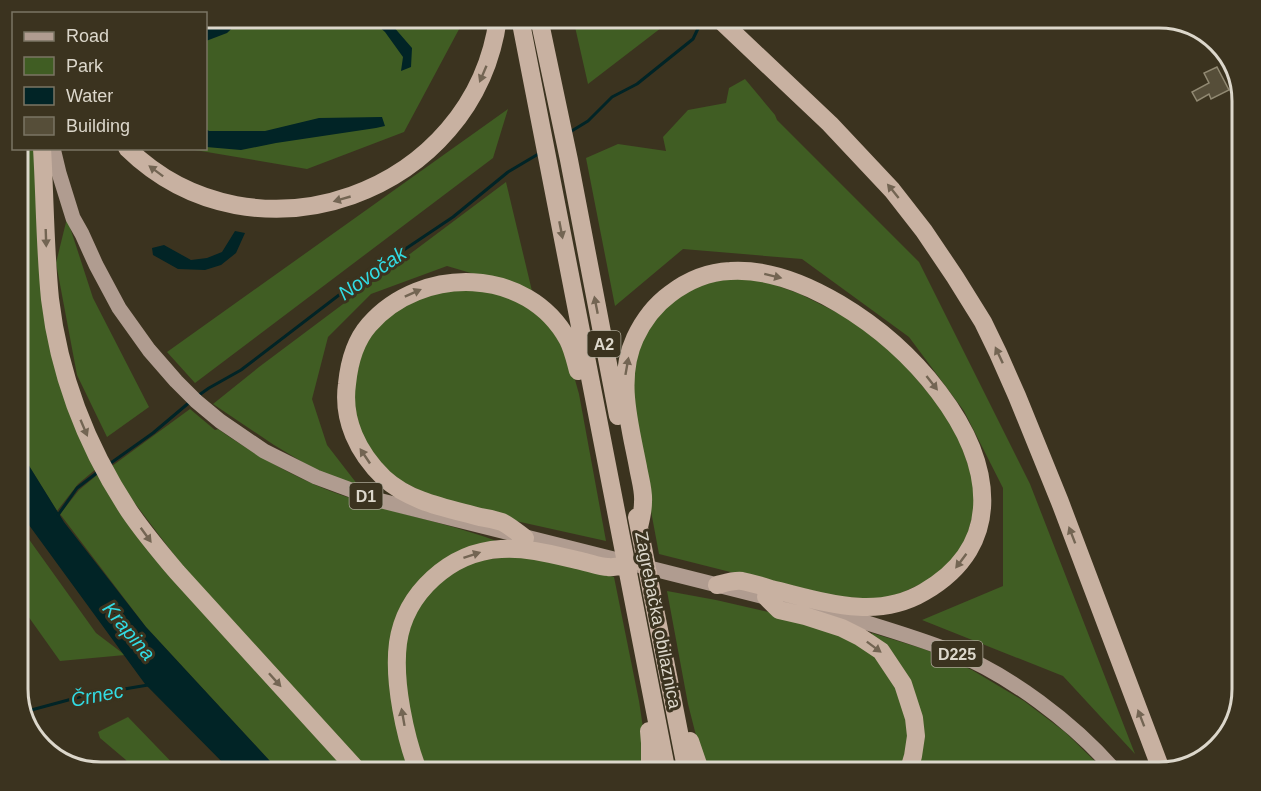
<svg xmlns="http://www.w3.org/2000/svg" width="1261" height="791" font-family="Arial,sans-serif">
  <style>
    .green { fill: #405d23 }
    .water { fill: #012426 }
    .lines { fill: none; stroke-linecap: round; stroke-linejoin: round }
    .stream { stroke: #012426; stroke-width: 3 }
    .building { fill: #564e39; stroke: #918972; stroke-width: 1.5 }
    .primary { stroke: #b09c90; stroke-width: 15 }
    .motorway { stroke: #c8b1a1; stroke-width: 18 }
    .oneway { fill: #736553 }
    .labels { text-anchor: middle; stroke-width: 6; stroke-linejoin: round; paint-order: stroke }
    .shield { fill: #3b331f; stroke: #aca697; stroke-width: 1.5 }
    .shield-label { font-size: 16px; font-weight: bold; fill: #dcd7cb }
    .street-label { font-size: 18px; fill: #dcd7cb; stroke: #3b331f }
    .water-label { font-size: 20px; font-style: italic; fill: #32dbe3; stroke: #3b331f }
    .rim { fill: none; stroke: #dcd7cb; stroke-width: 3 }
  </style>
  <rect width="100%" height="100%" fill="#3b331f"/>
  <path class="green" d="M206,18H465L404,132L307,169L189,149L206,148Z
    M573,18H674L588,84Z
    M745,79L775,115L777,120L919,262L1030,484L1135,754L1063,676L922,620L1003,586V488L964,411L909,337L802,259L683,249L615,306L586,158L618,144L666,151L663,137L688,110L726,103L729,88Z
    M508,109L493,158L195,383L167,352Z
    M18,149H37L41,261L96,469L78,484L57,511L18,448Z
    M506,182L532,291L447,266L371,294L328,337L312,399L327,445L361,489L324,475L274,445L213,404L259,367Z
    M67,218L93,298L149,407L107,437L77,375L56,263Z
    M735,278L767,282L800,294L848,318L892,350L953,422L974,482V511L966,539L952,561L935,577L889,599L830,597L659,554L631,404L636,354L657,314L678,296L705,283Z
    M471,290L493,293L511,299L532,310L550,325L570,362L579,394L606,541L498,517L441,501L395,478L377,461L363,441L352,398L362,350L377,327L394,312L419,299L445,291Z
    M190,409L215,430L218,429C260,458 304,484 353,499C401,515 452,524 499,542L401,610L412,773H368L191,577L121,485L112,466Z
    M97,475L350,773H281L146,627L60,514L79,490Z
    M18,524L96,633L125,655L60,661L18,602Z
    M521,555L563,562L614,577L639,701L645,741L644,773H426L408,708L404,653L408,634L415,614L427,593L469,562Z
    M667,591L716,600L804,620L827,627L876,656L902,696L909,738L901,773H708L702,759L688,704Z
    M872,633L924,649L972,670L1024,701L1065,732L1107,773H912L921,720L870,637Z
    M128,717L182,773H135L126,760L100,738L98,732Z"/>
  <path class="water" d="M206,18H243L227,33L206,41Z
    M369,18H386L412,48L411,67L401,71L403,57L385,32Z
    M382,117L385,126L376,128L276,143L241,150L206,147V129L209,131H265L319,118Z
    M235,231L245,233L236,253L221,265L205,270L178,269L153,255L152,248L164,245L191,260L207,258L222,252Z
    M18,448L64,522L146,627L281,773H233L145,684L18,510Z"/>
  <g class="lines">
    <path class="stream" d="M570,132L588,121L612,97L637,84L693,39L703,18
      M199,395L209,388L241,370L356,282L453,217L508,172L540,153
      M108,465L153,433L191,401
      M58,515L77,488L98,472
      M24,712L83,696L148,685"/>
  </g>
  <path class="building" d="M1217,67L1229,90L1211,99L1209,94L1197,101L1192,92L1209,83L1204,73Z"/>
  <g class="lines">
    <path class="primary" d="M53,148L59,173L73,218L82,234L96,265L119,308L149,350L176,381L196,401L220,421L264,451L316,477L378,500L861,621C890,630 920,639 948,650C1009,674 1074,723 1117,773"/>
    <path class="motorway" d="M520,18L667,773
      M539,18L569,160L618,416
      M718,18L830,124L892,190L924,231L955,277L983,322L998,353L1017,396L1060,502L1162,772
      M42,148C45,199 45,249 50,299C59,375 87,447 129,511C144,533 160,552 177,572L360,773
      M127,148C255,273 475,193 498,18
      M637,517L687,773
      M639,527C641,519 643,511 643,502C644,491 640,479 638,467C630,425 616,379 635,338C643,321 655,305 670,294C687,281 708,272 730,271C862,262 1090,496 924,592C875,621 822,601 771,589C762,586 752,583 742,581C734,580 725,583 717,585
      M525,538C518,533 510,526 502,522C496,520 487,518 480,517C447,508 410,502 384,478C358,453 342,420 347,384C349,364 355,341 369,325C421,265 528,266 568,340C573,350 575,360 578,371
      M766,597L779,610L805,616L842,628L860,637L881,651L903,684L914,718L916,736L913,756L908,773
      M649,731L650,743V773
      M690,741L701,773
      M419,773C405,738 393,681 398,643C405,593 450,552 501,549C527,547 555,555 581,561C590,563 600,567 608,567C615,568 624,565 631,564"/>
  </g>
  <defs><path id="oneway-solid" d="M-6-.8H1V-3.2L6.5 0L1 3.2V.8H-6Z" transform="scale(1.5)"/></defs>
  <g class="oneway">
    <use href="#oneway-solid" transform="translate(483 74) rotate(113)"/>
    <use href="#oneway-solid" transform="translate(156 171) rotate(-143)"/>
    <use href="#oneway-solid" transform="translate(893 191) rotate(-129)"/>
    <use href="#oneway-solid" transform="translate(342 199) rotate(164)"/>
    <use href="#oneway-solid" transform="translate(561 230) rotate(79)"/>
    <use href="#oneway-solid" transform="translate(46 238) rotate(88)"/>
    <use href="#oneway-solid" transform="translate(773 276) rotate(14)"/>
    <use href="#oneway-solid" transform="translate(413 293) rotate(-24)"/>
    <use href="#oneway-solid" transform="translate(596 305) rotate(-101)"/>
    <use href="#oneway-solid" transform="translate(999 355) rotate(-115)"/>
    <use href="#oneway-solid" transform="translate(627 366) rotate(-80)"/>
    <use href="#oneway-solid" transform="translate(932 383) rotate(52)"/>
    <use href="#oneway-solid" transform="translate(84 428) rotate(67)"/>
    <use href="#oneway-solid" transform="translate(365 456) rotate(-124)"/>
    <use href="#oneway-solid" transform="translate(146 535) rotate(54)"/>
    <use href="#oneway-solid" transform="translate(1072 535) rotate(-111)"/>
    <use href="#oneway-solid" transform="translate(472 555) rotate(-18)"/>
    <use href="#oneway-solid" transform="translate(961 561) rotate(127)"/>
    <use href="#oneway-solid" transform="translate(874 647) rotate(37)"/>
    <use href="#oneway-solid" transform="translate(275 680) rotate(48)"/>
    <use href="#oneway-solid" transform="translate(403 717) rotate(-100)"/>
    <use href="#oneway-solid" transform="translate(1141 718) rotate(-111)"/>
  </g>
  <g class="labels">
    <g class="shield">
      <rect x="587.5" y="331" width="33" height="26" rx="4.5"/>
      <rect x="349.5" y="483" width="33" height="26" rx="4.5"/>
      <rect x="931.5" y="641" width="51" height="26" rx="4.5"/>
    </g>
    <g class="shield-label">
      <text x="604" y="350">A2</text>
      <text x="366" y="502">D1</text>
      <text x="957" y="660">D225</text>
    </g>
    <g class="street-label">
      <text transform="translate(658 620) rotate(79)" y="6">Zagrebačka obilaznica</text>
    </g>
    <g class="water-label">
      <text transform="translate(372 273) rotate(-35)" y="7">Novočak</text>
      <text transform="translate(129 631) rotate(50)" y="7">Krapina</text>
      <text transform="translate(97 695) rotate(-11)" y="7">Črnec</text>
    </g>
  </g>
  <path d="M0 0H1261V791H0ZM101 28H1159A73 73 0 0 1 1232 101V689A73 73 0 0 1 1159 762H101A73 73 0 0 1 28 689V101A73 73 0 0 1 101 28Z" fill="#3b331f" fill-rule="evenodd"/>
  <path class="rim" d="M101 28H1159A73 73 0 0 1 1232 101V689A73 73 0 0 1 1159 762H101A73 73 0 0 1 28 689V101A73 73 0 0 1 101 28Z"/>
  <rect x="12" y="12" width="195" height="138" fill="#3b331f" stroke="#7b7564" stroke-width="1.5"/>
  <rect x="24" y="32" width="30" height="9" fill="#b09c90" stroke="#7b7564" stroke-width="1.5"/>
  <text x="66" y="42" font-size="18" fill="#dcd7cb">Road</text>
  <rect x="24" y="57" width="30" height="18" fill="#405d23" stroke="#7b7564" stroke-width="1.5"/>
  <text x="66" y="72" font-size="18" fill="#dcd7cb">Park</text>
  <rect x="24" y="87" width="30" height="18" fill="#012426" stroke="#7b7564" stroke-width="1.5"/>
  <text x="66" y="102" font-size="18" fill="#dcd7cb">Water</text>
  <rect x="24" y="117" width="30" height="18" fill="#564e39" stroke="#7b7564" stroke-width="1.5"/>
  <text x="66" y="132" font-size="18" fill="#dcd7cb">Building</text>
</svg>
